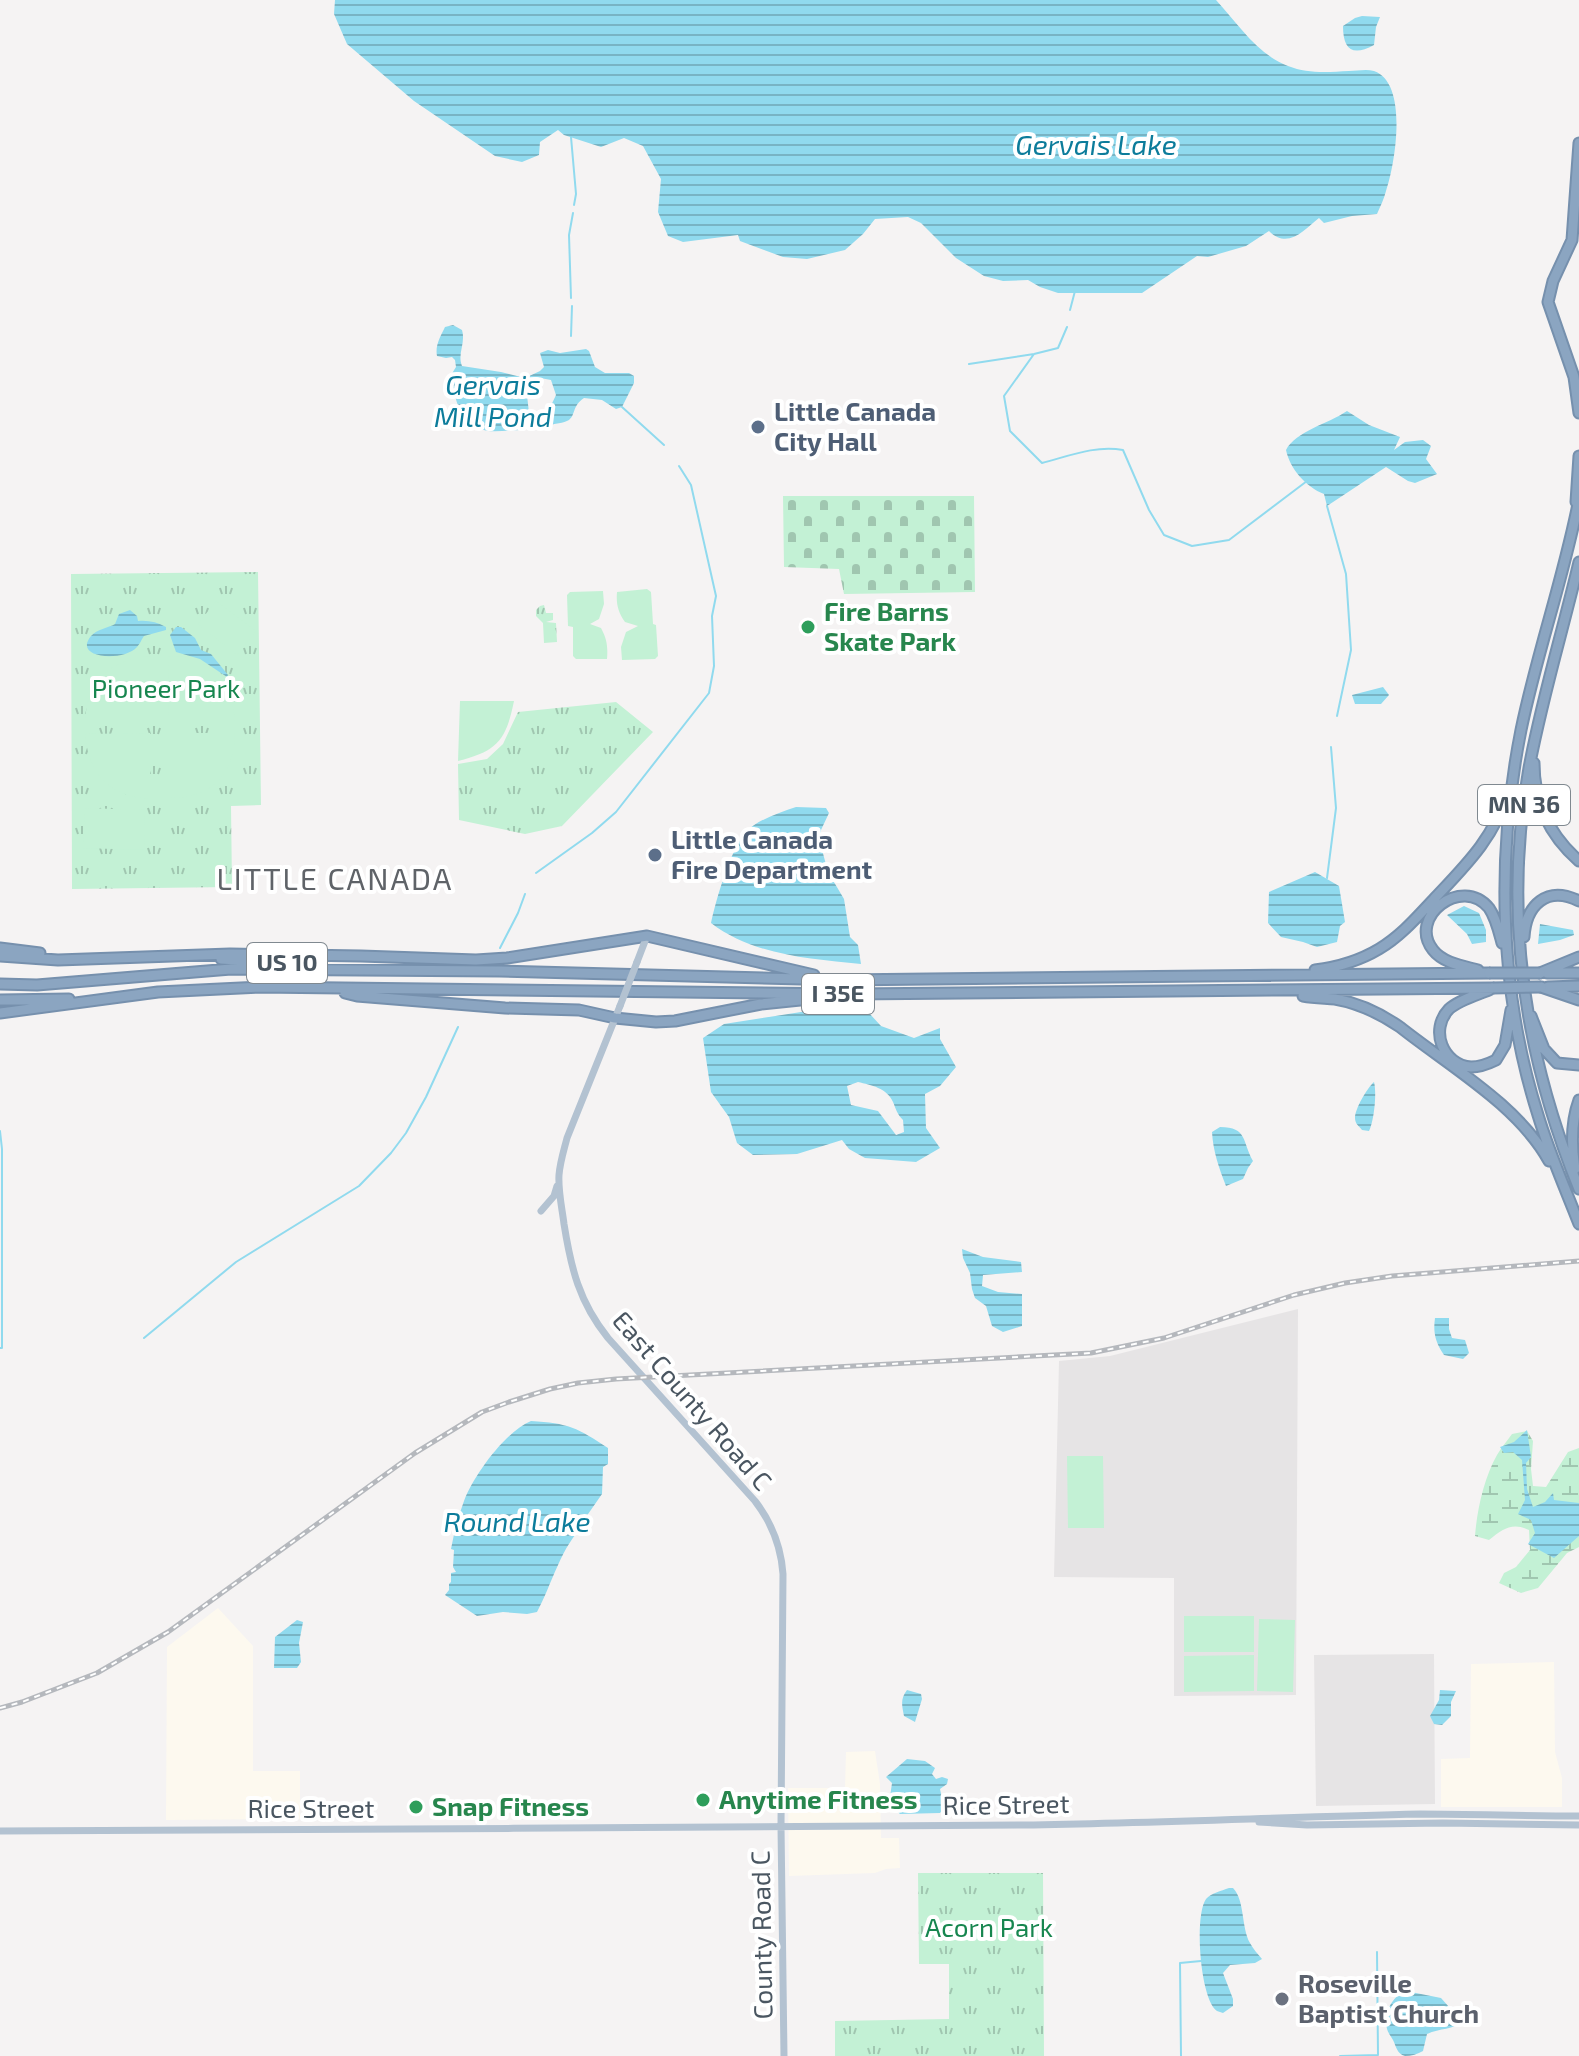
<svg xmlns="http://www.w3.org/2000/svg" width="1579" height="2056" font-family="'Exo 2',sans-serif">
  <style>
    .commercial { fill: #fdf9ef }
    .education { fill: #e6e4e5 }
    .grass { fill: url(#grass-tufts) }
    .wetland { fill: url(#wetland-marsh) }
    .cemetery { fill: url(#cemetery-stones) }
    .pitch { fill: #c3f1d5 }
    .water { fill: url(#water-rules); fill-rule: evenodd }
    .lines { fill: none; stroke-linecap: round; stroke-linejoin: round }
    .stream { stroke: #90daee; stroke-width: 2 }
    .highway-casing { stroke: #7690ad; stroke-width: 13 }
    .major { stroke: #b3c2d1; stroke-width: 7 }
    .highway { stroke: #8ba5c1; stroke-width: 9 }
    .rail-casing { stroke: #b5b8bd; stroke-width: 5 }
    .rail { stroke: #fff; stroke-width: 2; stroke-dasharray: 6; stroke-linecap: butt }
    .highway-bridge-casing { stroke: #7690ad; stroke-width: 13; stroke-linecap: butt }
    .major-bridge { stroke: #b3c2d1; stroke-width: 7 }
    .highway-bridge { stroke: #8ba5c1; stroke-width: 9 }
    .service-dot { fill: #5c6f8a; stroke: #fff; stroke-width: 3 }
    .leisure-dot { fill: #2e9e5b; stroke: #fff; stroke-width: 3 }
    .worship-dot { fill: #6b7280; stroke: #fff; stroke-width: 3 }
    .labels { text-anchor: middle; stroke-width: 8; stroke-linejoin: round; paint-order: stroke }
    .shield { fill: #fff; stroke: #808990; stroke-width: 2 }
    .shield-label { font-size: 24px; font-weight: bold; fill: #4a5661 }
    .service-label { font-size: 26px; font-weight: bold; fill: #4e5e75; stroke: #fff; text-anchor: start }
    .leisure-label { font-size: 26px; font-weight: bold; fill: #27864d; stroke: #fff; text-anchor: start }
    .park-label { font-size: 26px; fill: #17864f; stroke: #fff }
    .street-label { font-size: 26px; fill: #4a5661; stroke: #fff }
    .worship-label { font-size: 26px; font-weight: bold; fill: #5b616d; stroke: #fff; text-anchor: start }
    .water-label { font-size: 28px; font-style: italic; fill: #0c7c9b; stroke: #fff }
    .quarter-label { font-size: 30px; letter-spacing: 2px; fill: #5f6368; stroke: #fff }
  </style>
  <defs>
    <pattern id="grass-tufts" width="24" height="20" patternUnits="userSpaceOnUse" patternTransform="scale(2)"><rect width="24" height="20" fill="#c3f1d5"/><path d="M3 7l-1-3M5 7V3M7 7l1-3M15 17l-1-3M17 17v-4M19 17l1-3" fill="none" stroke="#a0c6b0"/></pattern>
    <pattern id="wetland-marsh" width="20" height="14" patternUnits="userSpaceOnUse" patternTransform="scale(2)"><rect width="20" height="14" fill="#c3f1d5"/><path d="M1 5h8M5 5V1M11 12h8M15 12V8" fill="none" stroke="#a0c6b0"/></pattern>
    <pattern id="cemetery-stones" width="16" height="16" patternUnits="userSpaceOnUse" patternTransform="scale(2)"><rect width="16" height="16" fill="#c3f1d5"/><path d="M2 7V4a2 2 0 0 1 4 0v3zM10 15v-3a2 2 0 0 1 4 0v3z" fill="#a0c6b0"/></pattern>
    <pattern id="water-rules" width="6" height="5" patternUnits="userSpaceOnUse" patternTransform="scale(2)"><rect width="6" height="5" fill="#90daee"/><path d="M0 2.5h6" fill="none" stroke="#78b4c4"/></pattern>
  </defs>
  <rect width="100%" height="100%" fill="#f5f3f3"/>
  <path class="commercial" d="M218,1608L253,1646V1771H300V1819L166,1820L167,1647Z
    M1554,1662L1555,1752L1562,1778V1807H1441V1759L1470,1758L1471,1664Z
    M875,1751L880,1784L881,1838H899L900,1868L886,1869L875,1873L789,1876L788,1788H845L846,1752Z"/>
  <path class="education" d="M1298,1309L1296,1695L1174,1696V1578L1054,1577L1059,1361L1110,1356Z
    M1434,1654L1435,1804L1316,1806L1314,1655Z"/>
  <path class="grass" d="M258,572L261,805L231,806L232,887L72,889L71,574Z
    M544,605L546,613H553V620L546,622L556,623L557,642L544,643L543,623L536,616V610L540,606Z
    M616,702L653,732L562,826L525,834L459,820L458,764L487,759L503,744L518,712Z
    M918,1873H1043L1044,2056H791H835V2021L949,2019V1964H919Z"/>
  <path class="wetland" d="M1527,1431L1533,1441L1531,1469L1533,1486L1546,1487L1568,1452L1579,1448V1547L1567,1553L1538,1588L1521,1593L1499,1583L1504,1573L1516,1567L1530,1550L1529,1530C1512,1522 1503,1529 1489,1540L1475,1536C1477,1510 1484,1478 1497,1455C1501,1448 1507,1441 1512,1434Z"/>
  <path class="cemetery" d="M783,496H974L975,592L844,594L839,569L784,567Z"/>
  <path class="pitch" d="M647,589L651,592L653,624L656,625L658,656L655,659L622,660L621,647L626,632L638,626L625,622C618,612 616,604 617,592Z
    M603,591L604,604L599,619L590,624L601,628C607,639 608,647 607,659H576L573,656V627L568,626L567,595L570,592Z
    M216,601L256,631L237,655L198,624Z
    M150,656V722H85C87,681 109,660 150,656Z
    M179,656C216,662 232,685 235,721H169L168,657Z
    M460,701H514C506,740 498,751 458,761Z
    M150,733V799C109,796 89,775 85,734Z
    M170,733H235C235,774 212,798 170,798Z
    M85,808L145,810L144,850L83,848Z
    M1067,1456H1103L1104,1528H1068Z
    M1184,1616H1254V1652H1184Z
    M1259,1619L1295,1620L1293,1692L1257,1691Z
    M1254,1655V1691L1184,1692V1656Z"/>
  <path class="water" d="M335,0H1216C1238,24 1258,55 1288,66C1308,74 1328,72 1349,71C1357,71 1366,69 1374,71C1409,83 1395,165 1386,191C1384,199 1380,207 1377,214L1352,216L1324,223L1319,218C1304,230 1288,250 1269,231L1246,246L1208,257L1197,256L1142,293H1058L1040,287L1028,280L1003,281L984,276L956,258L921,223L908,217L875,219L863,234L845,250L807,259L783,257L740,241L738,235L683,242L668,236L658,212L661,179L643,146L624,138L601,147L564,135L558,130L540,142L539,155L522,162L495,156L414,101L347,44L334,14Z
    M1362,16L1380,17L1376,27L1374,45C1352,57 1343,49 1343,26L1355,18Z
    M453,325L462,330C466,343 457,354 462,366L501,372L525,378L540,371L544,367L540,353L548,350L560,353L586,349L589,351L595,367L605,373H629L634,376V383L622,407L616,409L602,400L584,398C572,406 576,414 569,420C564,423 554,424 548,425L547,414L556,395L551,380L535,377L526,386L530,422L522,430C511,430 499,432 488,431C459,426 455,399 451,375L456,367L455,360L452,357L446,358L437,356C435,346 440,337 445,327Z
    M1347,411L1369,425L1400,437L1394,450L1405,442L1423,440L1431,446L1426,459L1437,474L1415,483L1408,481L1386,467L1327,506L1324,494C1306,487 1290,469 1286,450C1296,431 1328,424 1347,411Z
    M130,610L137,616L138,621C148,620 157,622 166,627V630L144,636C141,640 140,644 137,647C124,662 72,659 91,636C97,629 108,628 115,624L119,614Z
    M176,627H181L195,638L201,650L211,654L228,675L227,677L200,659L176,652L170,635Z
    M1383,687L1389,695L1381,704H1355L1352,695Z
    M796,807L826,808L829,813L821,830V846L828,872L844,899L850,937L858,945L861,964C809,959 753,955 711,923C716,900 730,851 745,833C758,819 779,813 796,807Z
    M1315,872L1339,886L1345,922L1340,926L1337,942L1317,947L1303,942L1281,937L1268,923L1269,892Z
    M1464,906L1479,913L1486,930V942L1472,944L1467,934L1447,915Z
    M1540,924L1573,930L1574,935L1560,940L1538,944Z
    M801,1012H858L869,1013L881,1026L914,1038L940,1028V1039L956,1067L940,1086L925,1094L926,1128L940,1148L916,1162L865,1158L849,1149L842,1140L797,1154L753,1155L737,1143L729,1117L711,1092L703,1038L724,1024ZM858,1082C871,1085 887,1088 893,1102C896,1109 897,1114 903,1120L904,1132L896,1135L878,1111L851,1105L847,1086Z
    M1374,1082C1377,1093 1374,1121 1369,1131L1362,1130C1359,1126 1355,1124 1355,1118C1355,1109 1367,1088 1374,1082Z
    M1220,1127C1248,1127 1242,1142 1253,1161L1248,1168L1243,1179L1226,1186C1219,1168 1213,1151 1212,1132Z
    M962,1249L983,1257L1021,1262L1022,1272L983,1275L982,1286L998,1292L1022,1294V1326L1003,1332L992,1326L986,1306L975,1298L972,1289L970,1273L963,1258Z
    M1435,1318H1449V1329L1452,1338L1465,1340L1469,1353L1463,1359L1444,1355C1435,1342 1433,1332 1435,1318Z
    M531,1421C568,1423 578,1428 608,1448V1464L603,1467L602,1494L586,1517L585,1525C562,1543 551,1587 537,1612L527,1614L503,1612L477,1616L445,1595L449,1590V1584L451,1582V1573L456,1572L453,1567L454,1550L451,1549C454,1533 458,1517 464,1501C474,1475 505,1432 531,1421Z
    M1527,1430L1531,1457L1526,1463L1527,1489L1533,1507L1545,1502L1553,1493L1554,1500L1579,1503V1536L1554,1558L1528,1544L1535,1533L1531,1520L1518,1514L1525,1500L1522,1460L1513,1452L1504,1453L1500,1447L1514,1442Z
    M297,1620L303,1622L299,1643L301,1662L297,1668H274L275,1637Z
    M907,1690L921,1694L922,1699L915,1722L904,1716C902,1706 900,1699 907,1690Z
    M1440,1690L1456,1691L1451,1702V1716L1442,1725L1434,1724L1430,1716L1439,1700Z
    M907,1759L925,1761L935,1768L932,1774L936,1779L942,1777L948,1779L947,1784L940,1789L944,1808L940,1813L900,1814L889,1804L892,1783L886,1777Z
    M1229,1888H1233C1245,1900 1241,1927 1250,1943C1253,1949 1258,1954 1262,1959L1255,1963L1230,1965L1223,1973L1233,1999V2006L1223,2013C1221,2012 1219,2012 1217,2011C1200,1999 1194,1916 1206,1899C1211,1893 1221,1891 1229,1888Z
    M1406,1991L1441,1998L1449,2007L1463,2015L1464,2021C1453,2030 1440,2028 1427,2034L1423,2051C1418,2054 1411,2056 1405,2056C1397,2054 1396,2046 1393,2040C1391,2036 1388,2033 1387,2029C1383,2014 1392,1996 1406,1991Z"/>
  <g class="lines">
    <path class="stream" d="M571,137L576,194L574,205
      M571,298L569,235L573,213
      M1070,310L1075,291
      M571,336L572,306
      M1034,354L1004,396L1010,431L1042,463C1069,456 1095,445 1123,450L1149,510L1164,535L1192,546L1229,540L1307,481
      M969,364L1034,354L1058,348L1067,327
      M622,407L664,445
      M1327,506L1346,574L1351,650L1337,716
      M536,873L592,833L616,812L709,693L714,666L712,616L716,596L691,485L679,466
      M1327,878L1336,808L1331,747
      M500,948L518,913L525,894
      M0,1131L2,1149V1348H0
      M144,1338L236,1262L359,1186L391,1153L406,1133L426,1097L458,1027
      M1379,2007L1387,2019
      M1181,2056L1180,1963L1201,1961
      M1340,2056L1378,2055L1377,1952"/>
    <defs>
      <path id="highway" d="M1579,143L1572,240L1553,281L1548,302L1574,377L1579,413
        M1579,499C1564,577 1537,652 1521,730C1496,856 1499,992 1538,1115C1549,1152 1565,1188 1579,1224
        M1576,502L1579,456
        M1579,562C1563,630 1542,698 1529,768C1503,912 1524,1054 1579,1189
        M1534,763C1534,803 1549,835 1579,861
        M1524,937C1526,905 1547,885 1579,901
        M0,948L40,953
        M0,956L58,960L230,954L361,956L476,960L507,958L647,936L814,975
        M221,959L298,964
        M1315,970C1338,967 1359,961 1379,949C1401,936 1417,917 1434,899C1465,866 1495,837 1507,793
        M1478,970C1463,966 1443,963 1433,950C1407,917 1462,875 1489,908C1496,918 1499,932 1502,943
        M1540,973L1579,957
        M1547,973H1579
        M0,984L37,985L231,969L500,971L841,980L1489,973
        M1541,987L1579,1000
        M1548,987L1579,986
        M1489,990C1477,995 1459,1000 1449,1009C1429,1030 1443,1065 1471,1067C1480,1067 1488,1064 1496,1060L1505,1045L1511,1010
        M345,993L357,996L505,1008L579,1010L615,1018L656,1022L675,1021L761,1004L810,999
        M1303,996C1314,998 1324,998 1335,999C1358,1003 1381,1014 1400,1027C1449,1066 1518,1105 1549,1161
        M0,1000L69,999
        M0,1013L158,992L259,987L852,994L1493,988
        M1531,1016L1544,1049L1557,1063L1579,1065
        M1575,1169C1571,1145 1571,1122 1579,1100"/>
    </defs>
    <use href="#highway" class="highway-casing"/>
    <path class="major" d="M637,962L647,936
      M620,1006L567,1138C564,1150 560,1162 559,1175C558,1191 562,1208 564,1224C571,1268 579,1302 608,1338L755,1501C772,1523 781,1546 783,1574L781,1826L784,2056
      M541,1211L554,1196L557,1186
      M1259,1822L1307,1825L1443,1823L1579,1825
      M0,1831C341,1829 683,1828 1024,1825C1156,1823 1288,1817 1420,1814C1473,1814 1526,1816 1579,1816"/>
    <use href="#highway" class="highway"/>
    <defs>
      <path id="rail" d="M0,1708L22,1702L97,1673L168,1632L415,1453L482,1412L509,1402L550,1389L578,1383L616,1379L1091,1353L1164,1338L1294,1295L1345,1283L1392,1276L1579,1261"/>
    </defs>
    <use href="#rail" class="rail-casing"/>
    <use href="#rail" class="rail"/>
    <defs>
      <path id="highway-bridge" d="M1489,973H1540
        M1493,988L1541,987"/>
    </defs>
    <use href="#highway-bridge" class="highway-bridge-casing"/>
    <path class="major-bridge" d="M620,1006L637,962"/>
    <use href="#highway-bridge" class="highway-bridge"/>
  </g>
  <g class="service-dot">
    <circle cx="758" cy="427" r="8"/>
    <circle cx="655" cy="855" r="8"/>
  </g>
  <g class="leisure-dot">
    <circle cx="808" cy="627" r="8"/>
    <circle cx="703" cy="1800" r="8"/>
    <circle cx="416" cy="1807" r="8"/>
  </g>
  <circle class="worship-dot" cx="1282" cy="1999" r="8"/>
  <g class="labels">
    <g class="shield">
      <rect x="1478" y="785" width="92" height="40" rx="6"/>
      <rect x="247" y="943" width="80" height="40" rx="6"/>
      <rect x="802" y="974" width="72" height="40" rx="6"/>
    </g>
    <g class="shield-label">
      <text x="1524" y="813">MN 36</text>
      <text x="287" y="971">US 10</text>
      <text x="838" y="1002">I 35E</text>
    </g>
    <g class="service-label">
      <text x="774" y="421">Little Canada<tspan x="774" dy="30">City Hall</tspan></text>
      <text x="671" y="849">Little Canada<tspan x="671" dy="30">Fire Department</tspan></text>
    </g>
    <g class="leisure-label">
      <text x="824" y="621">Fire Barns<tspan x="824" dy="30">Skate Park</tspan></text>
      <text x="719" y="1809">Anytime Fitness</text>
      <text x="432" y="1816">Snap Fitness</text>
    </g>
    <g class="park-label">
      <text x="166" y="698">Pioneer Park</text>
      <text x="989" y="1937">Acorn Park</text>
    </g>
    <g class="street-label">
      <text transform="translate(692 1401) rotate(49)" y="9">East County Road C</text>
      <text transform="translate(1006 1805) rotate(-1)" y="9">Rice Street</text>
      <text x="311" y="1818">Rice Street</text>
      <text transform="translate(762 1935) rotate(-91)" y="9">County Road C</text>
    </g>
    <g class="worship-label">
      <text x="1298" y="1993">Roseville<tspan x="1298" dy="30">Baptist Church</tspan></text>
    </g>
    <g class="water-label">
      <text x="1096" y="155">Gervais Lake</text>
      <text x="493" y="395">Gervais<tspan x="493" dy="32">Mill Pond</tspan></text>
      <text x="517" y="1532">Round Lake</text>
    </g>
    <g class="quarter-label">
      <text x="335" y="890">LITTLE CANADA</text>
    </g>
  </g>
</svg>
